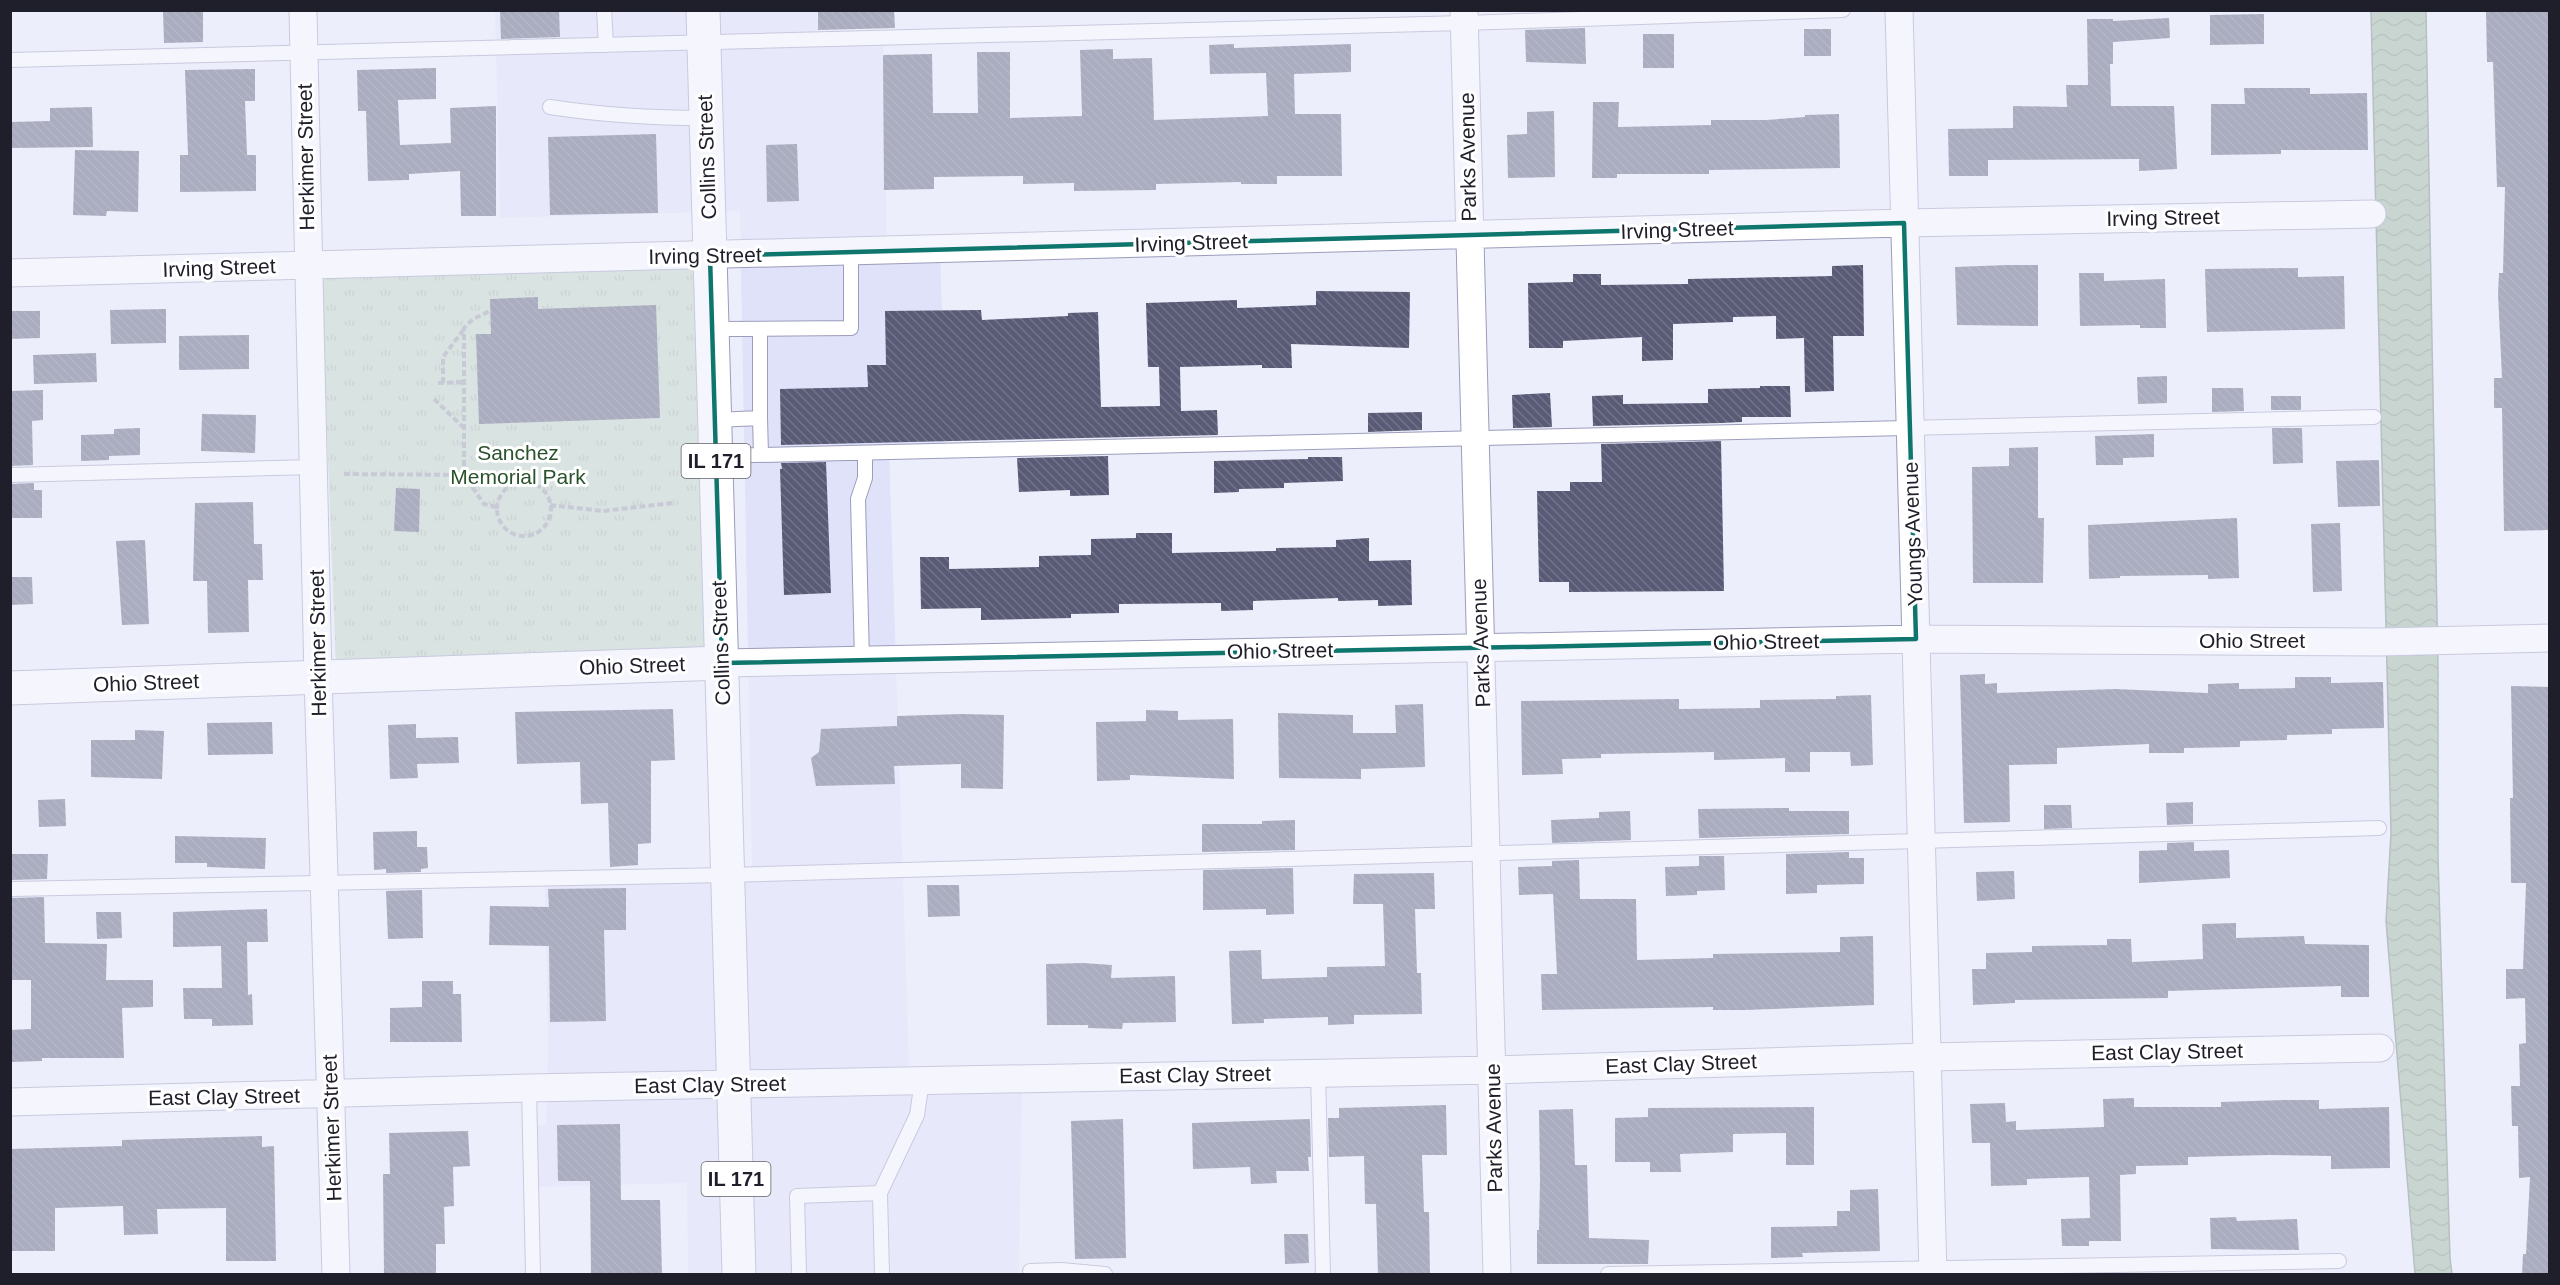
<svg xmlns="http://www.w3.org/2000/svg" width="2560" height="1285" font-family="Arial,sans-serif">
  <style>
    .built { fill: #dfe2f9 }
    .park { fill: url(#park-tufts) }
    .water { fill: url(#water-waves); stroke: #77897a; stroke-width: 1.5 }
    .building { fill: url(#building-back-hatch) }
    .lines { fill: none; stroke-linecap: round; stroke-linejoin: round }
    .service-casing { stroke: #9b9dbb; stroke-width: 16 }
    .minor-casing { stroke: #9b9dbb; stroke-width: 29 }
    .tertiary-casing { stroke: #9b9dbb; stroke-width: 35 }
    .primary-casing { stroke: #9b9dbb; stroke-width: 35 }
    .path { stroke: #9c9da9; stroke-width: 4; stroke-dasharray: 6 3; stroke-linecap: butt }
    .service { stroke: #fff; stroke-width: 14 }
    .minor { stroke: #fff; stroke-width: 27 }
    .tertiary { stroke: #fff; stroke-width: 33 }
    .primary { stroke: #fff; stroke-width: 33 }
    .marked { fill: none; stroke: #0f766e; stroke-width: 4.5; stroke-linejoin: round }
    .labels { text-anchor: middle; stroke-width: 6; stroke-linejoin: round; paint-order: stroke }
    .shield { fill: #fff; stroke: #62626a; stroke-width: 1.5 }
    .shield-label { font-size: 20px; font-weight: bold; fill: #1e1f2a }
    .street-label { font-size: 21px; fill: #1e1f2a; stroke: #fff }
    .park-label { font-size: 21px; fill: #2a522d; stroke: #fff }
  </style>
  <defs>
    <pattern id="park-tufts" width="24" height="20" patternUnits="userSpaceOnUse" patternTransform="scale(1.5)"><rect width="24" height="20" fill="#c2d4c2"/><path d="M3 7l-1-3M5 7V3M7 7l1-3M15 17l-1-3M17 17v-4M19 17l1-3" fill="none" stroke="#a6b6a7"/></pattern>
    <pattern id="water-waves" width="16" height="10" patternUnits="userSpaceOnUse" patternTransform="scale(1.5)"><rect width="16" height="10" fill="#9db69d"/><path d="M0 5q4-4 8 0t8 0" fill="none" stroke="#7f9380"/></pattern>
    <pattern id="building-back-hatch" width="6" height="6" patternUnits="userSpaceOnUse" patternTransform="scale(1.5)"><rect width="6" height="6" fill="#595b76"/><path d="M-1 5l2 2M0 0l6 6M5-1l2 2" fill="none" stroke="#727388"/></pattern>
  </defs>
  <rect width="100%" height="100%" fill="#edeefb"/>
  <path class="built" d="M495,11H817L818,35L883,33L887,252L940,250L946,448L889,450L910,1092L1022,1090L1019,1274H688L687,1183L535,1187L534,1126L546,1125L548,1048L545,882L752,875L740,211L500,218Z"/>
  <path class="park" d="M706,261L711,655L336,670L321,273Z"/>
  <path class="water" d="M2371,11H2426L2438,670V857L2450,1258L2452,1274H2415L2386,921L2391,833Z"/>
  <path class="building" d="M163,10H203V42L164,43Z
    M500,10H559L560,37L501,39Z
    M818,10H894L895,28L818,30Z
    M2486,10H2548L2550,530L2504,531L2502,408H2494V378H2502L2498,294L2499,273H2503L2505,187H2497L2493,62H2487Z
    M2264,14V44L2210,45V15Z
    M2169,18L2170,38L2113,42V64H2110L2111,106H2174L2177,169L2139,171V159L1988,160V176H1949L1948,129L2013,128V106L2067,107L2066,85H2088L2087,19H2113V21Z
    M1585,28L1586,64L1526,62L1525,30Z
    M1804,29H1831V56H1804Z
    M1643,34H1674V68H1643Z
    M1234,44V48L1351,44V72L1294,74L1295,114H1341L1342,176H1277V184H1241V182L1156,184V190L1074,191V183L1023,184V176L934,177V189L884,190L883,55L932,54L933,113H978L977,52H1010V118L1082,116L1080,50L1113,49V59L1152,58L1154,120L1268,116L1266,73L1210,74L1209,45Z
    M436,68V99L398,100L400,145L451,143L450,108L496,106V216H461L460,171L409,174V180L368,181L366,111H358L357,70Z
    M255,69V101H245L247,155H256V191L180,192V155H188L185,70Z
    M2244,88H2310V94L2367,93L2368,150H2281V154L2211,155V104H2245Z
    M1593,102H1619L1618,127L1711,125V120H1766L1805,117V115L1839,114L1840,168L1709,170V174H1617V178H1592Z
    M92,107L93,147L10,148V122L50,121V108Z
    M1554,111L1555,177L1508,178L1507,135L1527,134V112Z
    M656,134L658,213L550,215L548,137Z
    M797,144L799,201L767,202L766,145Z
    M75,150L139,151L138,212L107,211L106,216L73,215Z
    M1863,265L1864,336H1833L1834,391L1805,392L1804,338L1776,339V316L1733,317V322L1673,324V360L1642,361V337L1563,341V348H1529L1528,283L1573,282V274H1601V285L1688,284V279L1832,276V266Z
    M2007,265H2038V326L1957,325L1955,267Z
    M2298,268V277L2344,276L2345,329L2207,332L2205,269Z
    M2079,273H2104V281L2165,279L2166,328H2140V325L2080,326Z
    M1316,291L1410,292L1409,348L1291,344L1292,368H1262V365L1180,367L1181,411L1217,410L1218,435L781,445L780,389L868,387L867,365H886L885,311L981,310L982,320L1068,316V313L1098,312L1101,407L1160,406L1159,367H1148L1146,303L1237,300V308L1316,305Z
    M538,297V309L656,305L660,418L479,424L476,334H491L490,299Z
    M166,309V343L111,344L110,310Z
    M10,311H40V338L10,339Z
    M249,335V369L179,370V336Z
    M96,353L97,382L34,384L33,355Z
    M2167,376V403L2138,404L2137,377Z
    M1760,386H1790L1791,417H1742V422L1721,423L1593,426L1592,396L1623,395V404L1708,403V389L1760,388Z
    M2212,388H2243L2244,411L2212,412Z
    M43,390V420L32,421L33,465L10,466V391Z
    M1550,393L1552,427L1513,428L1512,395Z
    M2271,396H2301V410H2271Z
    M1422,412V430L1368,432V413Z
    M202,414L256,415L255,453L201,451Z
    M140,428V455L109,456V460L81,461V435L114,434V429Z
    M2272,428H2302L2303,463L2273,464Z
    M2154,434V457L2123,458V465H2096L2095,436Z
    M1721,441L1724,591L1569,592V582H1539L1537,491H1570V482H1602L1601,444Z
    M2038,447V518H2044L2043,583H1973L1972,467L2009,466V448Z
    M1108,456L1109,495L1070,496V490L1019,492L1017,458Z
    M1308,457H1342L1343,481L1284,483V488L1239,489V492L1214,493V461L1308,459Z
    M2379,460L2380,506L2338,507L2336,461Z
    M826,462L831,593L784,595L780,469H782L781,463Z
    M34,483V490H42V518H10V484Z
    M396,488L420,489L419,532L394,531Z
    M253,502L254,544H262L263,580H248L249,632L208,633L207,581H193L195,503Z
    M2237,518L2239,578L2208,579V575L2120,576V578L2089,579L2088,525Z
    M2340,523L2342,591L2313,592L2311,524Z
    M1136,533H1172V553L1276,551V548L1336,547V540L1369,538V561L1411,560L1412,605L1378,606V600L1338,601V598L1253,601V610L1221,611V603L1119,604V613L1071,614V618L981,620V608L921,609L920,557H949V569L1039,567V556L1091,555V539L1136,538Z
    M145,540L149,624L122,625L116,541Z
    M10,577H32L33,604L10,605Z
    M1985,674V684L1997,683V693L2115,689L2208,693V684L2239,683V689L2295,688V677H2331V683L2383,682L2384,728L2332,729V734L2287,735V740L2240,741V747L2184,748V753H2149V744L2057,748V764L2009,765L2010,822L1964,823L1960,675Z
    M2511,686L2550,687V1275H2522L2523,1254H2526L2530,1177L2519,1178L2518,1126H2512L2511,1086H2520L2519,1044L2526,1043L2525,998L2506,999V969H2523L2526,883H2511L2510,798H2513Z
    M1871,695L1873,765L1851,766L1850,752H1810V772H1785V758L1714,760V752L1601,754V758L1562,759L1563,774L1522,775L1521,701L1679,699V709L1760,708V700L1836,699V696Z
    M1423,704L1425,767L1361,769V779L1279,778L1278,713L1353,715V733H1396L1395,705Z
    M673,709L675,760L651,761V843L638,844V865L610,867L608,803L581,804L580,762L517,764L515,712Z
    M1146,710L1178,711V720L1233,719L1234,779L1130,775V780L1097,781L1096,722L1146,721Z
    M962,714L1004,715L1003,789L961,788V764L894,766L895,784L816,786L811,758L819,752L821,729L897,726V716Z
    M272,722L273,754L208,755L207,723Z
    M416,724V738L458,737L459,763L417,764L418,778L390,779L388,725Z
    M135,730L164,731L162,779L91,777V740H135Z
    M65,799L66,826L39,827L38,800Z
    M2193,802V824L2167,825L2166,803Z
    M2044,805H2071L2072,828L2044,829Z
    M1789,808V811H1849V834L1699,838L1698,809Z
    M1630,811L1631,840L1552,843L1551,820L1599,818V812Z
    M1295,820V850L1202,852V824H1262V821Z
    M417,831V847H427L428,868L421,869V872L386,873V869L374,870L373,832Z
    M175,836L266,838L265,869L207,867V863H175Z
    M2194,842V851L2229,850L2230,878L2139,883V851L2167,850V843Z
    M1849,852V858H1864V884L1817,885V893L1786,894V854Z
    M10,854H48L47,879L10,880Z
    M1699,856H1724L1725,890L1697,891V895L1666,896L1665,867L1699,866Z
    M1579,860L1580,899H1636L1637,960L1713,958V954L1840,952V937L1873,936L1874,1005L1745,1010H1713V1007L1542,1010L1541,974H1557L1553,894L1519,895L1518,867L1552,866V861Z
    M1293,868L1294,914L1266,915V909L1203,910V870Z
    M2014,871L2015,899L1977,901L1976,872Z
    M1434,873L1435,909H1415L1417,973H1421L1422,1014L1354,1015V1024L1328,1025V1017L1264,1019V1023L1232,1024L1229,951L1261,950L1262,979L1327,977V967L1385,966L1383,904H1353L1354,874Z
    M927,885H959L960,916L928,917Z
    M626,888V930H604L606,1021L550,1022L549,946L489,945L490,906L549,907L548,889Z
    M422,890L423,938L388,939L386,891Z
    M44,897L45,943L107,944L106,980H153V1007L122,1008L124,1058H42V1061L10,1062V1030L31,1029V980H10V898Z
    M267,909L268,942H247L248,995L252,994L253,1025L212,1026V1019H184L183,988H222L221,946L173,947V912Z
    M96,912H121L122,938L97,939Z
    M2236,923V938L2304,936L2305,944L2369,945V997H2341V986L2168,991V998L2015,1000V1003L1973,1005L1972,969H1986V953L2032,952V946L2107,945V939H2131L2132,962L2203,959L2202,924Z
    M1083,963L1112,965L1111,978L1175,976L1176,1022L1123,1023L1122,1029L1088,1028V1025H1047L1046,964Z
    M422,981H453V994H461L462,1042H390V1008L422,1007Z
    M2134,1098V1107H2221V1102L2285,1100H2319V1109L2389,1107L2390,1168L2331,1169V1156L2269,1155L2188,1157V1165L2136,1166V1174L2120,1175L2121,1241H2089V1246H2062L2061,1219L2090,1218L2089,1177L2027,1179V1185L1991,1186L1990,1143H1972L1970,1104L2005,1103L2006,1122L2016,1121V1130L2104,1127L2103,1099Z
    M1446,1105L1447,1155H1422L1424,1212H1429L1430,1275H1378L1376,1204H1365L1364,1156L1329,1157L1328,1118H1339V1108Z
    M1814,1107V1165H1786V1133L1733,1134V1152L1680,1154L1681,1172H1650V1162H1615V1118L1648,1117V1108Z
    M1573,1109L1575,1165H1587L1589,1238L1649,1240L1648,1264H1537V1230H1539L1540,1179L1539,1110Z
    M1123,1119L1126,1258L1075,1259L1071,1121Z
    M1310,1119L1311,1157H1308L1309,1171H1276L1277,1183L1251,1184L1250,1167L1193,1169L1192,1123Z
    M620,1124L621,1200H660L662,1275H591L590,1181H558L557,1125Z
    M468,1131L470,1166L453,1167L454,1206L444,1207L445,1244H436V1275H384L383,1174H390L389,1133Z
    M262,1136V1147L274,1146L276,1261H226V1208L157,1209L158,1234L124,1235L123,1206L55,1208V1251H10V1149L122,1146V1140Z
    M1878,1189L1880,1251L1802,1253L1803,1257L1771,1258V1227L1837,1226V1211H1850V1190Z
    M2236,1217L2237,1221L2297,1219L2299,1250L2211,1249L2210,1218Z
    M1284,1234H1308L1309,1263L1285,1264Z"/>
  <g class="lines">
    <defs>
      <path id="service" d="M604,10L606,45
        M10,60L1464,23L1843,10
        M550,107C602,115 653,118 706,118
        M712,329L851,328V252
        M760,418L761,455
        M715,420L760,418V329
        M716,456L2374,417
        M10,475L314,467
        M862,660L858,499L865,478V453
        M10,889L727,875L2379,828
        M1318,1073L1323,1274
        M529,1088L533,1274
        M1030,1271L1061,1270L1105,1274
        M799,1274L797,1196L880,1193
        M882,1274L880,1193L917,1115L922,1081
        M1608,1274L2339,1261"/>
      <path id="minor" d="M303,10L318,677L336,1274
        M1464,10L1497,1274
        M1899,10L1933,1274
        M10,273L1904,223L2372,214
        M722,663L1916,639L2379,642L2550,638
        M10,1102L529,1088L1492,1070L1927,1057L2380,1048"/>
      <path id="tertiary" d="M10,688L722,663"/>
      <path id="primary" d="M703,10L739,1274"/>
    </defs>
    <use href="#service" class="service-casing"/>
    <use href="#minor" class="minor-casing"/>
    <use href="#tertiary" class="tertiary-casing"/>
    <use href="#primary" class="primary-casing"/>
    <path class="path" d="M438,383L464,382
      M443,383V357L464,329
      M434,399L464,428
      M344,474L464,475L484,504L496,507
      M464,475V328L473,319L490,311
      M497 509a27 27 0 1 1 54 0a27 27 0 1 1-54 0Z
      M550,505L603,511L672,503"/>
    <use href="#service" class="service"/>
    <use href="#minor" class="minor"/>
    <use href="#tertiary" class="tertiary"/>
    <use href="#primary" class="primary"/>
  </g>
  <path d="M0 0H2560V1285H0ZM1904,223L1916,639L722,663L710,256Z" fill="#edeefb" fill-opacity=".55" fill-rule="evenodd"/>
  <path class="marked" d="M1904,223L1916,639L722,663L710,256Z"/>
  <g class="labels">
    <g class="shield">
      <rect x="681.5" y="444" width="69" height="34" rx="4.5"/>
      <rect x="701.5" y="1162" width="69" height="34" rx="4.5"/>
    </g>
    <g class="shield-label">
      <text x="716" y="468">IL 171</text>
      <text x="736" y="1186">IL 171</text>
    </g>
    <g class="street-label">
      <text transform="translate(306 157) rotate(-91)" y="7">Herkimer Street</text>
      <text transform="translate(707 157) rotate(-92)" y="7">Collins Street</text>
      <text transform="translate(1468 157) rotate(-91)" y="7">Parks Avenue</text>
      <text transform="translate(2163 218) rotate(-1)" y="7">Irving Street</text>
      <text transform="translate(1677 230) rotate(-2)" y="7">Irving Street</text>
      <text transform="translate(1191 243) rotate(-2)" y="7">Irving Street</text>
      <text transform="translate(705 256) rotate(-1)" y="7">Irving Street</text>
      <text transform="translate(219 268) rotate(-2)" y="7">Irving Street</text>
      <text transform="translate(1913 534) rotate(-92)" y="7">Youngs Avenue</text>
      <text x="2252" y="648">Ohio Street</text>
      <text transform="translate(1766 642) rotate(-1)" y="7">Ohio Street</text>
      <text transform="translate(318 643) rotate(-91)" y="7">Herkimer Street</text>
      <text transform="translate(721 643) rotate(-92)" y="7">Collins Street</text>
      <text transform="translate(1481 643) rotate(-92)" y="7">Parks Avenue</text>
      <text transform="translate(1280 651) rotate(-1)" y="7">Ohio Street</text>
      <text transform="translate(632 666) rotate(-2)" y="7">Ohio Street</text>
      <text transform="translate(146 683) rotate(-2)" y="7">Ohio Street</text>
      <text transform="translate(2167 1052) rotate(-1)" y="7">East Clay Street</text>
      <text transform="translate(1681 1064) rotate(-2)" y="7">East Clay Street</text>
      <text transform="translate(1195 1075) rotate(-1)" y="7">East Clay Street</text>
      <text transform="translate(710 1085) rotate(-1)" y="7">East Clay Street</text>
      <text transform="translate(224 1097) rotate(-1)" y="7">East Clay Street</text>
      <text transform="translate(332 1128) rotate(-92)" y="7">Herkimer Street</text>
      <text transform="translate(1494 1128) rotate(-91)" y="7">Parks Avenue</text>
    </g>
    <g class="park-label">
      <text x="518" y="460">Sanchez<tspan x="518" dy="24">Memorial Park</tspan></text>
    </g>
  </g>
  <rect width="2560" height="1285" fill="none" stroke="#1e1f2a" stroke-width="24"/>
</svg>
